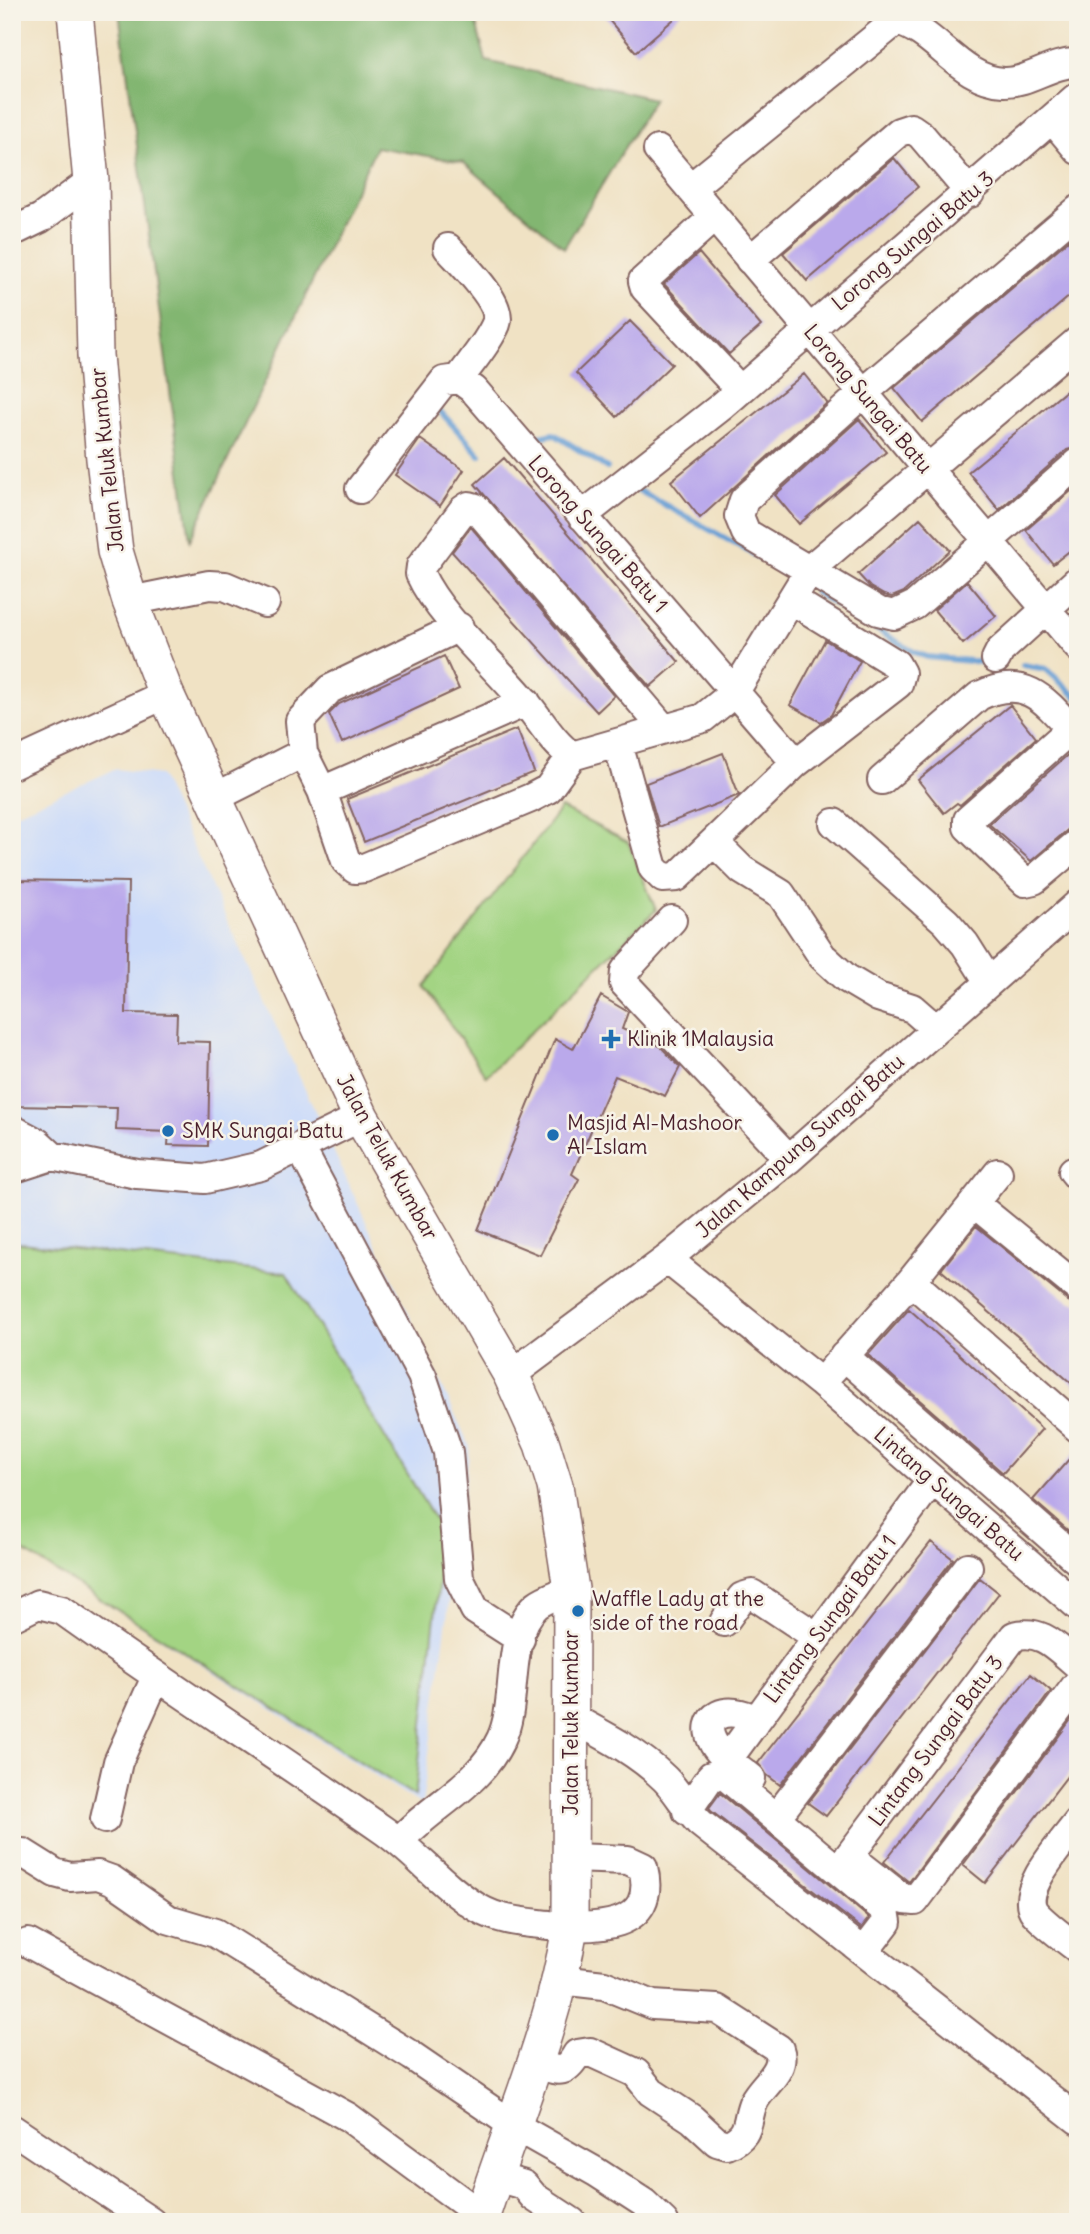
<svg xmlns="http://www.w3.org/2000/svg" width="1090" height="2234" font-family="Delius,sans-serif">
  <style>
    .built { fill: #ccdbf9 }
    .green { fill: #a3d483; stroke: #767a57; stroke-width: 2 }
    .forest { fill: #82b671; stroke: #666a4e; stroke-width: 2 }
    .lines { fill: none; stroke-linecap: round; stroke-linejoin: round }
    .stream { stroke: #669ed4; stroke-width: 6 }
    .building { fill: #baa9eb }
    .minor-casing { stroke: #846361; stroke-width: 32 }
    .major-casing { stroke: #846361; stroke-width: 38 }
    .minor { stroke: #fff; stroke-width: 28 }
    .major { stroke: #fff; stroke-width: 35 }
    .poi-dot { fill: #1f6fb2; stroke: #f7f3e8; stroke-width: 2.5 }
    .labels { text-anchor: middle; stroke-width: 5; stroke-linejoin: round; paint-order: stroke }
    .street-label { font-size: 21px; fill: #4a1f2b; stroke: #f7f3e8 }
    .poi-label { font-size: 21px; fill: #4a1f2b; stroke: #f7f3e8; text-anchor: start }
  </style>
  <rect width="100%" height="100%" fill="#f7f3e8"/>
  <filter id="ink" filterUnits="userSpaceOnUse"><feTurbulence type="fractalNoise" baseFrequency=".0143" numOctaves="2"/><feDisplacementMap in="SourceGraphic" scale="14" xChannelSelector="R" yChannelSelector="G"/><feConvolveMatrix kernelMatrix="1 2 1 2 8 2 1 2 1" color-interpolation-filters="sRGB"/></filter>
  <filter id="wash" filterUnits="userSpaceOnUse"><feTurbulence type="fractalNoise" baseFrequency=".00686" numOctaves="4" result="noise"/><feDisplacementMap in="SourceGraphic" scale="28" xChannelSelector="R" yChannelSelector="G"/><feGaussianBlur stdDeviation="1.57" result="paint"/><feColorMatrix in="noise" values="0 0 0 0 0 0 0 0 0 0 0 0 0 0 0 0 0 1.4 0 .05"/><feComposite in="paint" operator="in"/></filter>
  <g filter="url(#wash)">
    <rect width="100%" height="100%" fill="#f0e2c4"/>
    <path class="built" d="M116,769L160,775L470,1447L422,1805L12,1544V815Z"/>
    <path class="green" d="M561,808L628,842L656,910L486,1076L424,986Z
      M12,1242L286,1273L444,1535L415,1796L12,1544Z"/>
    <path class="forest" d="M119,12H473L486,61L654,99L564,248L463,162L376,147L190,540Z"/>
    <g class="lines">
      <path class="stream" d="M438,409L480,455
        M539,437L554,434L607,468
        M638,490L759,557
        M815,592L914,652L927,657L981,662
        M1023,665L1046,669L1078,698"/>
    </g>
    <g id="blocks">
      <path class="building" d="M602,12H682L636,52Z
        M894,158L918,187L807,281L783,253Z
        M1078,232V289L922,422L894,388Z
        M699,253L761,326L729,354L664,284Z
        M630,321L672,364L617,417L576,373Z
        M804,374L827,403L700,518L671,481Z
        M1078,381V447L1067,450L999,510L968,472Z
        M859,419L886,452L799,524L775,495Z
        M420,439L464,470L440,506L395,475Z
        M504,458L679,662L650,687L475,484Z
        M1078,485V544L1053,564L1026,530Z
        M920,518L950,550L904,592L892,597L884,595L870,587L858,574Z
        M471,527L614,696L597,712L452,552Z
        M967,581L996,616L963,644L934,610Z
        M825,640L860,661L831,715L821,722L790,705Z
        M444,656L459,689L342,743L329,714L339,704Z
        M1010,705L1036,738L960,805L957,803L944,813L918,780Z
        M517,729L534,772L364,842L347,799Z
        M1071,752L1078,761V821L1031,861L989,824Z
        M723,753L739,795L659,827L646,783Z
        M12,880L128,882L126,1013L177,1014L176,1041L210,1042L208,1146L168,1145L169,1132L116,1130L117,1108L12,1106Z
        M601,996L628,1012L622,1029L660,1046L680,1067L665,1096L615,1076L572,1174L579,1179L540,1255L478,1230L555,1039L573,1049Z
        M976,1226L1068,1301L1078,1304V1389L941,1270Z
        M909,1309L1042,1429L1003,1473L868,1355Z
        M1078,1449V1539L1033,1500Z
        M931,1542L953,1559L780,1785L767,1775L758,1763Z
        M980,1578L999,1593L826,1816L808,1803Z
        M1031,1674L1051,1691L909,1882L884,1862Z
        M1073,1717L1078,1720V1762L985,1883L963,1865Z
        M720,1793L869,1918L861,1928L711,1811L709,1808Z"/>
    </g>
  </g>
  <g filter="url(#ink)">
    <use href="#blocks" fill-opacity="0" stroke="#846361" stroke-width="2"/>
    <g class="lines">
      <defs>
        <path id="minor" d="M1053,120L1078,150
          M658,150L1078,647
          M690,188L896,21C936,30 959,80 1004,82C1029,83 1051,62 1078,63
          M1078,210L863,393L744,500L739,516L746,533L878,611L894,615L915,605L1078,463
          M714,217L643,281L645,288L740,390
          M12,232L41,218L91,181
          M448,248C461,263 504,303 496,324C488,343 471,362 459,379
          M750,260L899,132L911,128L921,135L970,193
          M459,379L474,390L796,763
          M360,489L444,381L459,379
          M582,516L722,406L1078,96
          M130,601L209,585L225,586L265,603
          M459,627L330,689L300,721L303,753L322,791L346,861L355,869L364,868L531,798L548,789L572,756
          M996,659L1000,651L1078,580
          M1071,729L968,820V827L1025,882L1034,880L1078,843
          M618,744L653,868L663,878L677,877L796,763L898,684L901,673L896,664L792,600
          M572,756L703,718L734,693L810,569L1078,341
          M572,756C553,743 541,721 526,703C495,665 440,618 420,574L421,566L463,510L469,506L476,508L664,729
          M12,765L166,694
          M882,780L979,696C1028,672 1048,704 1078,737
          M322,791L526,702
          M214,798L303,753
          M834,823L946,922L965,944L989,982
          M715,843L742,870L781,894L822,956L846,978L878,997L912,1008L936,1029
          M672,920L625,971L624,983L789,1159
          M12,1129L38,1143L52,1156
          M300,1147L422,1376L448,1452L459,1578L475,1610L520,1639
          M12,1169L52,1156L137,1174L205,1179L261,1166L361,1117
          M1073,1171L1078,1177
          M975,1204L1078,1288
          M667,1259L820,1382L1078,1606
          M911,1281L1078,1428
          M844,1356L1078,1561
          M832,1370L911,1281L998,1173
          M511,1375L667,1259L789,1159L1078,904
          M12,1617L38,1604L62,1610C168,1686 277,1756 383,1830C416,1853 443,1887 478,1908C500,1921 524,1922 549,1925C593,1929 659,1931 643,1867L628,1860L571,1858
          M724,1622L742,1597L752,1594L817,1637
          M572,1718C604,1735 639,1753 665,1779C678,1792 686,1809 700,1823L864,1952L887,1922L885,1910L722,1773L711,1776L687,1811
          M728,1759L932,1480
          M751,1778C739,1768 722,1758 714,1744C697,1715 729,1704 755,1720
          M785,1806L968,1567
          M105,1819L118,1762L156,1677
          M1078,1822C1064,1841 1017,1891 1035,1913C1047,1926 1064,1938 1078,1949
          M399,1841C432,1805 480,1785 501,1739C519,1702 504,1634 537,1605C546,1598 561,1594 571,1589
          M23,1853L55,1873L70,1877L98,1875L112,1880L168,1919L215,1933L412,2056L513,2125L596,2172L644,2203L664,2222
          M849,1856L1014,1636C1042,1628 1057,1648 1078,1665
          M863,1867L905,1900L915,1901L1078,1683
          M28,1943L348,2117L482,2216
          M864,1952L1078,2120
          M534,2063C557,2070 564,2077 577,2054L590,2052L636,2073L651,2092L692,2119L717,2142L727,2145C753,2135 745,2119 754,2101C763,2084 787,2070 779,2049L717,2009L653,2005L604,1985L560,1980
          M12,2129L151,2222
          M496,2177L524,2185L534,2197L572,2222"/>
        <path id="major" d="M75,12L91,181L95,355L104,459L115,551L130,601L166,694L361,1117L511,1375L542,1444L555,1486L571,1589L570,1927C554,2029 511,2124 480,2222"/>
      </defs>
      <use href="#minor" class="minor-casing"/>
      <use href="#major" class="major-casing"/>
      <use href="#minor" class="minor"/>
      <use href="#major" class="major"/>
    </g>
  </g>
  <g class="poi-dot">
    <path d="M607.5 1028.5h7v7h7v7h-7v7h-7v-7h-7v-7h7z"/>
    <circle cx="168" cy="1131" r="7"/>
    <circle cx="553" cy="1135" r="7"/>
    <circle cx="578" cy="1611" r="7"/>
  </g>
  <g class="labels">
    <g class="street-label">
      <text transform="translate(913 241) rotate(-40)" y="7">Lorong Sungai Batu 3</text>
      <text transform="translate(868 399) rotate(50)" y="7">Lorong Sungai Batu</text>
      <text transform="translate(107 460) rotate(-96)" y="7">Jalan Teluk Kumbar</text>
      <text transform="translate(598 534) rotate(49)" y="7">Lorong Sungai Batu 1</text>
      <text transform="translate(800 1146) rotate(-41)" y="7">Jalan Kampung Sungai Batu</text>
      <text transform="translate(387 1157) rotate(61)" y="7">Jalan Teluk Kumbar</text>
      <text transform="translate(949 1494) rotate(41)" y="7">Lintang Sungai Batu</text>
      <text transform="translate(830 1619) rotate(-53)" y="7">Lintang Sungai Batu 1</text>
      <text transform="translate(571 1723) rotate(-90)" y="7">Jalan Teluk Kumbar</text>
      <text transform="translate(936 1741) rotate(-53)" y="7">Lintang Sungai Batu 3</text>
    </g>
    <g class="poi-label">
      <text x="627" y="1046">Klinik 1Malaysia</text>
      <text x="567" y="1130">Masjid Al-Mashoor<tspan x="567" dy="24">Al-Islam</tspan></text>
      <text x="182" y="1138">SMK Sungai Batu</text>
      <text x="592" y="1606">Waffle Lady at the<tspan x="592" dy="24">side of the road</tspan></text>
    </g>
  </g>
  <rect width="1090" height="2234" fill="none" stroke="#f7f3e8" stroke-width="42"/>
</svg>
